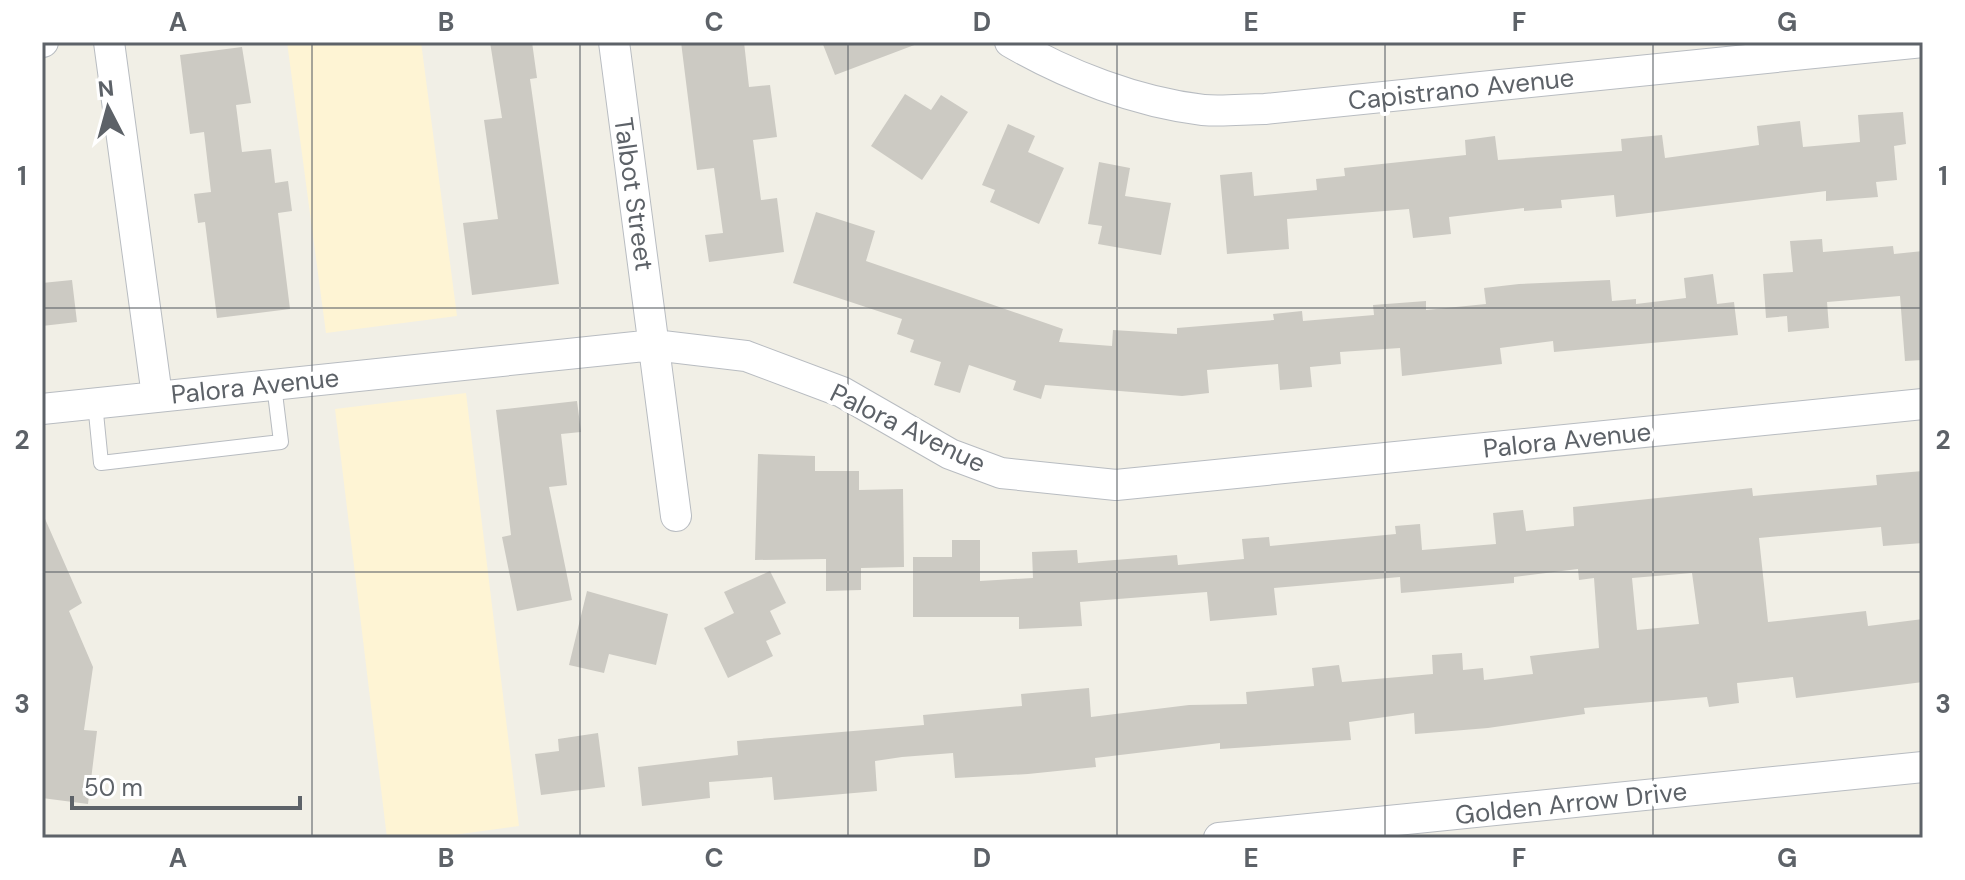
<svg xmlns="http://www.w3.org/2000/svg" width="1965" height="880" font-family="'DM Sans',sans-serif">
  <style>
    .sand { fill: #fef4d4 }
    .building { fill: #cccac3; fill-rule: evenodd }
    .lines { fill: none; stroke-linecap: round; stroke-linejoin: round }
    .service-casing { stroke: #b8bcc1; stroke-width: 16 }
    .minor-casing { stroke: #b8bcc1; stroke-width: 32 }
    .service { stroke: #fff; stroke-width: 14 }
    .minor { stroke: #fff; stroke-width: 30 }
    .grid { fill: none; stroke: #5d6268; stroke-width: 2; stroke-opacity: 0.55 }
    .labels { text-anchor: middle; stroke-width: 8; stroke-linejoin: round; paint-order: stroke }
    .street-label { font-size: 26px; fill: #5d6268; stroke: #fff }
    .neatline { fill: none; stroke: #5d6268; stroke-width: 3 }
    .grid-label { font-size: 26px; text-anchor: middle; font-weight: bold; fill: #5d6268 }
  </style>
  <rect width="100%" height="100%" fill="#f1efe6"/>
  <path class="sand" d="M287,42H421L457,316L326,333Z
    M466,393L519,826L431,838H387L335,409Z"/>
  <path class="building" d="M490,42H532L537,78L530,79L559,284L472,295L463,223L498,219L484,120L502,118Z
    M681,42H744L749,87L770,85L777,137L753,140L761,200L777,198L784,252L709,262L705,235L723,233L714,168L697,170Z
    M822,42H917V44L835,75Z
    M242,47L251,103L236,105L242,152L271,149L275,183L288,181L292,211L278,213L290,309L217,318L205,222L198,223L194,194L211,192L204,132L190,134L180,55Z
    M905,94L931,110L941,95L968,112L922,180L871,146Z
    M1903,112L1906,144L1894,146L1897,180L1876,182L1878,197L1826,201V191L1616,217L1614,195L1561,200L1562,208L1524,211V208L1449,217L1451,234L1413,238L1409,209L1287,219L1289,249L1227,254L1220,175L1252,172L1254,196L1317,190L1316,179L1345,176L1344,168L1466,155L1465,140L1495,136L1498,160L1622,151L1621,139L1662,135L1665,158L1724,150L1759,145L1757,126L1800,121L1803,147L1860,142L1858,115Z
    M1008,124L1035,136L1028,152L1064,168L1039,224L990,202L995,190L982,185Z
    M1099,162L1130,168L1125,196L1171,203L1161,255L1098,244L1102,226L1088,224Z
    M816,212L875,231L866,261L1063,329L1059,342L1112,346L1113,330L1177,334V328L1274,320L1273,314L1302,311L1303,321L1374,315L1373,305L1426,301V310L1486,304L1484,288L1519,284L1610,280L1612,301L1636,299V304L1686,298L1684,278L1713,274L1717,304L1734,302L1738,335L1554,352L1553,341L1500,348L1502,364L1402,376L1400,348L1340,352L1341,364L1310,367L1312,387L1280,390L1278,364L1207,370L1209,393L1182,396L1045,385L1041,399L1013,390L1016,381L969,365L960,393L934,385L941,362L910,352L914,340L897,334L902,319L793,283Z
    M1822,239L1823,252L1893,246L1894,254L1923,251V360L1905,361L1900,296L1827,302L1829,328L1788,332L1787,316L1766,318L1763,274L1793,272L1790,241Z
    M72,280L77,322L42,326V283Z
    M577,401L581,432L561,434L567,485L549,487L572,600L517,611L502,537L511,535L496,410Z
    M758,454L815,456V471H859V490L903,489L904,567L861,568V590L826,591V559L755,560Z
    M1923,471V543L1883,546L1881,527L1759,538L1768,622L1866,611L1868,626L1923,619V682L1796,698L1793,677L1737,683L1739,703L1709,707L1707,697L1584,708L1585,714L1488,728L1415,734L1414,713L1349,722L1351,740L1220,749V743L1095,758L1096,767L1028,774L955,778L953,753L902,757L875,761L877,791L774,800L772,777L709,782L710,798L642,806L638,767L738,755L737,741L924,725L923,715L1022,706L1021,694L1089,688L1091,717L1189,705L1247,704L1246,692L1314,686L1312,668L1339,665L1342,682L1433,674L1432,655L1462,653L1463,670L1483,668L1484,680L1533,674L1530,656L1599,648L1594,578L1579,580L1578,569L1514,577V583L1401,593L1400,577L1274,588L1277,615L1210,621L1207,592L1080,602L1082,626L1019,629V617H913V557H952V540H980V581L1033,578L1032,552L1077,550L1078,563L1177,555L1178,565L1244,559L1242,539L1269,537L1270,546L1396,534L1395,526L1420,524L1422,550L1496,544L1493,513L1523,510L1526,531L1574,526L1573,507L1752,488L1753,496L1877,485L1876,475ZM1692,573L1699,624L1637,630L1632,578Z
    M42,512L82,603L69,611L93,667L84,730L97,731L88,804L42,798Z
    M770,571L786,603L770,611L781,634L766,641L773,656L728,678L704,628L734,613L724,592Z
    M587,591L668,614L656,665L609,654L604,673L569,665Z
    M598,733L605,787L541,795L535,754L559,751L558,739Z"/>
  <g class="lines">
    <defs>
      <path id="service" d="M95,403L101,463L281,442L274,385"/>
      <path id="minor" d="M42,42H43
        M109,42L157,396
        M614,42L676,516
        M1010,42C1067,75 1136,102 1203,110C1223,112 1245,109 1265,109L1923,42
        M42,409L654,345L746,356L842,392L950,454L1001,473L1116,485L1923,404
        M1219,838L1923,767"/>
    </defs>
    <use href="#service" class="service-casing"/>
    <use href="#minor" class="minor-casing"/>
    <use href="#service" class="service"/>
    <use href="#minor" class="minor"/>
  </g>
  <path class="grid" d="M312,42V838M580,42V838M848,42V838M1117,42V838M1385,42V838M1653,42V838M42,308H1923M42,572H1923"/>
  <g class="labels">
    <g class="street-label">
      <text transform="translate(1461 89) rotate(-6)" y="9">Capistrano Avenue</text>
      <text transform="translate(634 194) rotate(82)" y="9">Talbot Street</text>
      <text transform="translate(255 386) rotate(-6)" y="9">Palora Avenue</text>
      <text transform="translate(908 428) rotate(26)" y="9">Palora Avenue</text>
      <text transform="translate(1567 440) rotate(-6)" y="9">Palora Avenue</text>
      <text transform="translate(1571 803) rotate(-6)" y="9">Golden Arrow Drive</text>
    </g>
  </g>
  <rect width="1965" height="880" fill="none" stroke="#ffffff" stroke-width="88"/>
  <g transform="translate(108 108) rotate(354)" stroke="#ffffff" stroke-width="6" paint-order="stroke">
  <path d="M0-6L14 30L0 20L-14 30Z" fill="#5d6268"/>
  <text y="-12" font-size="22" font-weight="bold" text-anchor="middle" fill="#5d6268">N</text>
  </g>
  <path d="M72 796v12h228v-12" fill="none" stroke="#5d6268" stroke-width="4"/>
  <text x="84" y="796" font-size="24" fill="#5d6268" stroke="#ffffff" stroke-width="6" paint-order="stroke">50 m</text>
  <rect x="44" y="44" width="1877" height="792" class="neatline"/>
  <g class="grid-label">
    <text x="178" y="31">A</text>
    <text x="446" y="31">B</text>
    <text x="714" y="31">C</text>
    <text x="982" y="31">D</text>
    <text x="1251" y="31">E</text>
    <text x="1519" y="31">F</text>
    <text x="1787" y="31">G</text>
    <text x="22" y="185">1</text>
    <text x="1943" y="185">1</text>
    <text x="22" y="449">2</text>
    <text x="1943" y="449">2</text>
    <text x="22" y="713">3</text>
    <text x="1943" y="713">3</text>
    <text x="178" y="867">A</text>
    <text x="446" y="867">B</text>
    <text x="714" y="867">C</text>
    <text x="982" y="867">D</text>
    <text x="1251" y="867">E</text>
    <text x="1519" y="867">F</text>
    <text x="1787" y="867">G</text>
  </g>
</svg>
